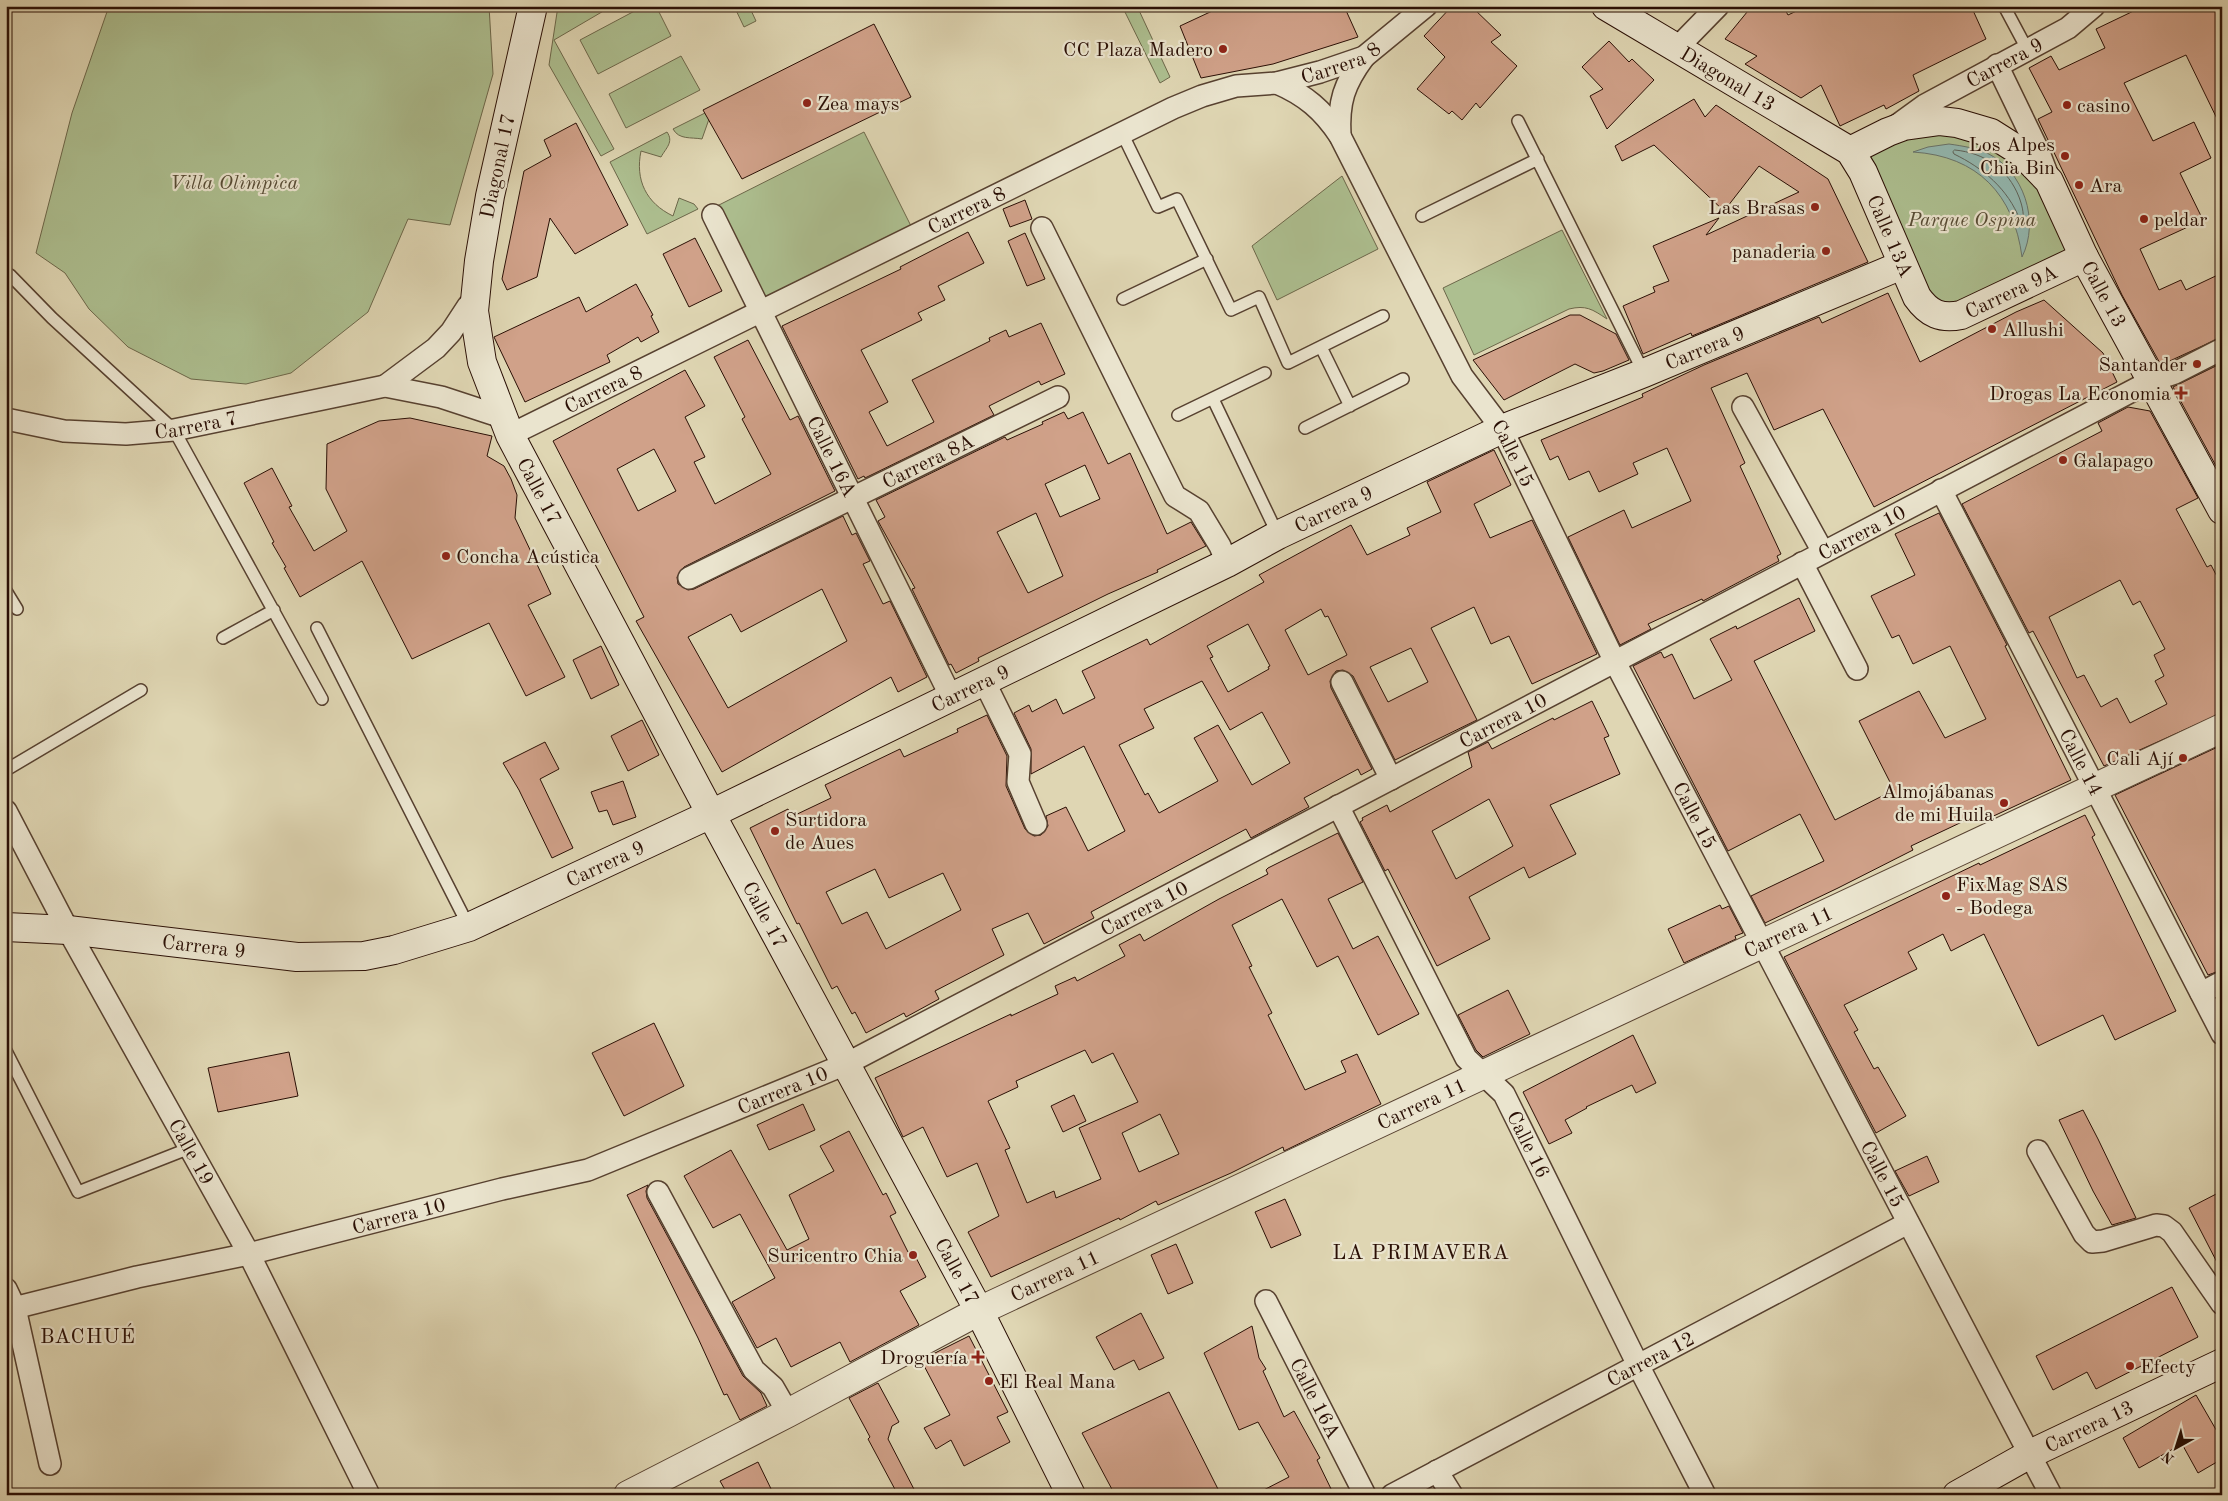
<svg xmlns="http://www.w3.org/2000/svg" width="2228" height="1501" font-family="'Old Standard TT',serif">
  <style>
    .green { fill: #adbf90; stroke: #6c674a }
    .water { fill: #94b9b1; stroke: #6a756c }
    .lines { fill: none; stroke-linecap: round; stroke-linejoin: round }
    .shore { stroke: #5f645b; stroke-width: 1 }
    .building { fill: #d0a189; stroke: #2a0f05; fill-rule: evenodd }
    .service-casing { stroke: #574130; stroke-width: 14 }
    .minor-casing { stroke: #574130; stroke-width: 24 }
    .tertiary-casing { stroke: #574130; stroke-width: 30 }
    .secondary-casing { stroke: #2a0f05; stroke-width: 30 }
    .service { stroke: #eae4ce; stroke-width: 11 }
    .minor { stroke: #eae4ce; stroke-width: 21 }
    .tertiary { stroke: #eae4ce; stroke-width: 28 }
    .secondary { stroke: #eae4ce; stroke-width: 28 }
    .poi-dot { fill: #8f2418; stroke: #eae4ce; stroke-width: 2 }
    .labels { text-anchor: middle; stroke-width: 4.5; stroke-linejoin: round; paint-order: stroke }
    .poi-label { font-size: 20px; fill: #2a0f05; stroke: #eae4ce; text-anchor: start }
    .street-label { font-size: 20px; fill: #2a0f05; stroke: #eae4ce }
    .park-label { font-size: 20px; font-style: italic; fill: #584d36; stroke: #eae4ce }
    .neighbourhood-label { font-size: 21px; letter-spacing: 1px; fill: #2a0f05; stroke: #eae4ce }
  </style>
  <rect width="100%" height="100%" fill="#dfd6b3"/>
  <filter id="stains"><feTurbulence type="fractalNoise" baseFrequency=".004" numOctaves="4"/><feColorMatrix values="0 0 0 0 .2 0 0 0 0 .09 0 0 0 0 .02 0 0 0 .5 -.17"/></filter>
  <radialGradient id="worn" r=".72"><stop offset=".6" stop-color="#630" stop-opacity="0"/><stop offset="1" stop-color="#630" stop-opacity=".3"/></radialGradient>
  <path class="green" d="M109,6H489L493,74L450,225L408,219L368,312L291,373L246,384L191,379L128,347L89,309L65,273L36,253L72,113Z
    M558,6H612L554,40L614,149L601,156L549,65Z
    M644,6H656L671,36L598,74L580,40Z
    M734,6H749L756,21L744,27Z
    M1122,6H1137L1170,77L1160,83Z
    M681,56L700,90L626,128L609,94Z
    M705,113L709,119L702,139C691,137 679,140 673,129Z
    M1960,130L2029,169L2070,255L1971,304L1934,306L1861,153L1889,135Z
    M667,132C674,142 666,148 661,157L641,151C635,180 646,203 673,216L679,198L694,204L698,209L647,234L610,162Z
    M864,132L915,234L760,310L709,210Z
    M1342,176L1378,249L1277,300L1252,246Z
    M1562,230L1607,319C1592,309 1586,305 1569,309L1474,355L1443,288Z"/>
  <path class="water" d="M1949,144C1963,146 1975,148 1987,153C2024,171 2040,221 2022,257C2014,195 1978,156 1913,152L1928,147Z"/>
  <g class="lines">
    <path class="shore" d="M1955,150C1985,153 2008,169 2019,197C2022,205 2024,213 2023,220H2020C2008,189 1983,168 1954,154L1953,152Z"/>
  </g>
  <path class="building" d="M1223,6H1344L1358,37L1273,64L1201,78L1180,26Z
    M1452,6H1471L1501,35L1491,42L1517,66L1480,108L1476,103L1462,120L1452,111L1449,114L1417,89L1445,57L1424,36Z
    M1752,6H1783L1788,15L1807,6H1971L1986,39L1913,75L1919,91L1886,109L1884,105L1840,126L1821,85L1801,98L1745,64L1757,56L1725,39Z
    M2144,6H2222V129L2186,55L2124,83L2153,141L2194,122L2211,158L2180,173L2203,220L2140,249L2159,290L2181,280L2186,290L2222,273V337L2161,365L2122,295L2038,119L2052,112L2029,68L2051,56L2059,70L2105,48L2096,29Z
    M874,24L911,97L742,179L703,110Z
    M1609,41L1629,62L1632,59L1654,80L1607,129L1590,96L1603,89L1582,67Z
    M1694,99L1705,117L1716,105L1828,179L1868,262L1692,336L1691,333L1643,354L1623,306L1655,292L1653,287L1669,281L1653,246L1719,218L1706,235L1799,192L1759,166L1724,211L1654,145L1622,161L1615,146Z
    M576,123L628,225L575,254L550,218L537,277L507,290L502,279L524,171L551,156L544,140Z
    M1025,200L1032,219L1010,227L1003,209Z
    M968,232L984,263L938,286L945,300L918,313L922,320L861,350L888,402L869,412L887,446L934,422L912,380L990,341L989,338L1006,330L1009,337L1041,323L1065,374L1041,385L1039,381L989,406L994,415L865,478L864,476L858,479L782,326L901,269L900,267Z
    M1025,233L1045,279L1027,286L1008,241Z
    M695,238L722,291L689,307L663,254Z
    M636,284L653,315L651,316L659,332L641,342L638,337L607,355L610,362L525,402L494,337L579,297L586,312Z
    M1888,293L1920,362L2016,312L2044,300L2103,353L2117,382L1874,507L1823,409L1774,430L1747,373L1711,388L1745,463L1740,466L1781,554L1777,556L1779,561L1703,601L1702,599L1648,624L1651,629L1620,645L1568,537L1624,510L1632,528L1691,501L1667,448L1633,463L1638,474L1599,492L1589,471L1569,480L1558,456L1550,460L1541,440L1643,397L1642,394L1704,365L1819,317L1822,323Z
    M1570,315H1580L1616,334L1629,360L1603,371L1594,373L1575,364L1504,400L1473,360Z
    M748,340L790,420L798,416L835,491L684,567L677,577L678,584L688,590L694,589L843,516L852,535L856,533L870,561L863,564L883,604L890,601L927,677L898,692L891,677L722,772L636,621L644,617L553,441L685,370L705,406L685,417L705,457L694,462L715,504L771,474L742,419L745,417L714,357ZM654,449L676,491L638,511L617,469ZM822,589L847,641L728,708L688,637L731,614L741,632Z
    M2222,363V477L2173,387Z
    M2128,407L2150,411L2198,498L2176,509L2207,567L2211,565L2222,586V713L2104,766L2033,631L2029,633L1962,504L2102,431L2098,423ZM2120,580L2133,605L2140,601L2165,649L2154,655L2164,676L2155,681L2167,704L2130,723L2117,698L2101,707L2084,675L2077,678L2049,617Z
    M1064,412L1068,419L1083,412L1108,464L1130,453L1167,534L1191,522L1206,546L1157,570L1158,572L1108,594L978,658L979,661L956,673L951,664L949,665L912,589L915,588L878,521L885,517L876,500L1005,437L1007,440L1043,424L1042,422ZM1085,465L1100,499L1060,517L1045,484ZM1036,513L1063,576L1028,593L997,532Z
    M410,418L492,436L487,456L504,466L511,479L517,495L515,518L551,594L528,605L565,677L526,696L489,623L412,659L362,561L300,597L284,568L286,567L272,543L274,542L244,483L272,468L292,506L289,507L314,551L347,531L326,489L327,444L379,421Z
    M1494,450L1511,485L1474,504L1490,538L1532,520L1597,654L1532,684L1509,636L1491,644L1474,607L1431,628L1477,720L1395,760L1353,676L1343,670L1336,671L1330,681L1331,688L1372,769L1361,775L1358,769L1304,798L1309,807L1251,838L1246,829L1091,912L1094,918L1044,944L1028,913L992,929L1004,955L935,991L939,999L906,1017L904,1013L866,1033L855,1012L852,1014L837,986L832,989L799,923L797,924L750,828L788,809L791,817L831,798L825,785L900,749L904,757L958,732L957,729L987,715L1007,756L1006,786L1025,829L1034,836L1041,835L1048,826L1046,816L1066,807L1088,851L1125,831L1084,746L1031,774V749L1014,713L1029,705L1032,712L1056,699L1063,714L1095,698L1082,671L1147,639L1150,645L1264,582L1259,575L1351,525L1367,555L1410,535L1407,528L1441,512L1427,482ZM1321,609L1325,617L1328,616L1347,655L1308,675L1285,630ZM1248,624L1270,666L1268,667L1269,669L1228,692L1210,658L1213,657L1207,646ZM1411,648L1428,682L1388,702L1370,667ZM1202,681L1230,730L1262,712L1290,763L1252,785L1218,725L1194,738L1218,781L1159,813L1148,793L1145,795L1119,745L1154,728L1144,709ZM875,869L889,898L943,873L961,910L886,949L867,912L842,924L826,892Z
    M1939,513L2007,645L2005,646L2071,780L1985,820L1981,813L1911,846L1913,850L1838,888L1765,923L1751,896L1824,861L1800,814L1728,851L1633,666L1661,652L1664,658L1672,654L1694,699L1732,680L1710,639L1736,626L1737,629L1799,598L1815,631L1754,661L1835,820L1894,790L1859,721L1919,691L1945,738L1986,719L1950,646L1913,664L1899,635L1892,638L1871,596L1915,575L1895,534Z
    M601,646L619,685L591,699L573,660Z
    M1592,701L1609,736L1604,738L1620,774L1550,805L1576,854L1529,878L1524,867L1469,897L1490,939L1437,966L1388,869L1385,871L1360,822L1363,820L1362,818L1387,805L1390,812L1472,767L1468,752L1488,742L1492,749L1553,718L1554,720ZM1489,799L1513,846L1456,879L1432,831Z
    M642,720L659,755L628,771L611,736Z
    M545,742L559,769L540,779L573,848L552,858L519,790L503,763Z
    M2222,745V970L2208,975L2115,795Z
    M623,781L636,817L613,825L607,810L599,812L591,792Z
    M2085,815L2095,835L2092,837L2176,1011L2115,1040L2103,1015L2038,1046L1984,934L1951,951L1943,934L1908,952L1917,969L1844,1005L1858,1030L1854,1032L1874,1069L1878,1067L1906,1116L1876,1133L1784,957L1979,863L1980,865Z
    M1338,833L1363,882L1328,899L1353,949L1378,936L1419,1014L1378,1035L1338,956L1317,967L1282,899L1232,925L1252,966L1249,967L1272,1013L1268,1015L1305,1090L1346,1072L1341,1061L1357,1054L1381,1104L1284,1151L1283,1147L1231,1173L1158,1205L1156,1201L1120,1220L1119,1218L991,1277L968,1232L999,1216L977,1163L947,1177L923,1127L903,1137L875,1078L1011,1014V1016L1058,994L1055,986L1075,977L1077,981L1125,956L1119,945L1140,934L1144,941L1219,899L1268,874L1266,870L1268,868ZM1085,1050L1092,1063L1113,1053L1138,1102L1079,1128L1101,1179L1056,1198L1054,1191L1027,1203L1005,1150L1010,1148L988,1101L1018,1087L1016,1081ZM1160,1114L1179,1154L1139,1172L1122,1133Z
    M1720,905L1722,909L1729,906L1743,933L1735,936L1736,939L1684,963L1668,929Z
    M1508,990L1530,1034L1483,1057L1476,1050L1458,1015Z
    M654,1023L684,1086L624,1116L592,1053Z
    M1633,1035L1656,1083L1636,1093L1632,1085L1586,1107L1587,1108L1565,1120L1572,1133L1549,1144L1523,1092Z
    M289,1052L298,1096L218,1112L208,1068Z
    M1074,1095L1086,1121L1063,1132L1051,1106Z
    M803,1104L815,1130L769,1150L757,1125Z
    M2083,1110L2098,1139L2136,1218L2112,1225L2093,1191L2059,1120Z
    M849,1131L883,1195L886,1193L896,1213L890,1216L908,1252L912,1250L926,1277L900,1291L919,1325L850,1362L840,1342L791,1367L776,1338L757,1348L732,1302L775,1278L740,1214L713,1228L684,1176L731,1150L787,1250L809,1239L789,1195L834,1171L820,1146Z
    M1927,1156L1939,1182L1909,1196L1895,1171Z
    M648,1185L646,1191L647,1198L743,1376L761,1393L767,1406L740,1420L727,1394L724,1395L698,1338L627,1195Z
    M2222,1191V1272L2189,1208Z
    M1285,1199L1301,1235L1271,1248L1255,1212Z
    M1176,1244L1193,1283L1168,1294L1151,1255Z
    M2172,1287L2198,1337L2096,1389L2087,1372L2053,1390L2036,1356Z
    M1141,1313L1164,1358L1139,1370L1134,1360L1114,1370L1096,1337Z
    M1252,1326L1259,1358L1266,1369L1263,1371L1284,1417L1294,1411L1320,1458L1317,1460L1334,1495H1254L1289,1477L1258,1422L1239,1430L1204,1353Z
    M969,1336L1008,1412L997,1417L1010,1442L964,1466L951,1440L936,1449L924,1428L950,1415L921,1360Z
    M878,1383L899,1422L892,1426L888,1439L917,1495H898L868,1439L870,1437L849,1398Z
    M1169,1392L1221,1495H1115L1082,1433Z
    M2196,1395L2222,1440V1459L2198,1473L2182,1444L2139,1468L2123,1438Z
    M758,1462L774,1495H728L720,1481Z"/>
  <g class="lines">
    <defs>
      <path id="service" d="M2004,6L2027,49
        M1518,121L1644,373
        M1122,133L1158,207L1177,199L1231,310L1259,297L1288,363L1383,316
        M1422,216L1538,159
        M10,275L52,318L174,430L322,699
        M1123,299L1207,259
        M1321,347L1350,406
        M1213,399L1278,535
        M1178,415L1265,373
        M1305,428L1403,379
        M6,591L17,609
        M317,628L469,927
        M223,638L274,610
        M6,770L141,690
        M6,1051L78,1192L190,1148"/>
      <g id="minor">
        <path d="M1677,48L1718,6"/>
        <path d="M1997,65L2038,150L2048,176"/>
        <path id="s1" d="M1277,83C1305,95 1323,110 1340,136L1462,376L1502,429L1615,662L2051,1495"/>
        <path id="s2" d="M1896,126L1925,105L2068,28L2094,6"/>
        <path d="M1340,136C1338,102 1344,84 1364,57"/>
        <path id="s3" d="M713,215L951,697"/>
        <path d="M1042,228L1175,496L1199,511L1220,546L1227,563"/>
        <path d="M385,386L436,348L451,332L468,306"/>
        <path d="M1743,407L1823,552"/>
        <path id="s4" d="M6,419L64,431L126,434L174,430L385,386L441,397L502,417"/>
        <path id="s5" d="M510,435L1173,108L1202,96L1236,86L1277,83L1320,72L1364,57L1426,6"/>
        <path id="s6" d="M1941,490L2222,1034"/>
        <path d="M1802,563L1857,669"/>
        <path id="s7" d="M689,578L1058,397"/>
        <path d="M984,681L1020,754L1018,782L1036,824"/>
        <path d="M1342,682L1391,779"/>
        <path id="s8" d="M1338,806L1466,1058L1504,1094L1638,1365L1705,1495"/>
        <path id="s9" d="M6,811L68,930L249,1254L369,1495"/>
        <path d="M2201,993L2222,982"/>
        <path d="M2038,1151L2084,1234L2092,1242L2103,1241L2156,1225L2164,1226L2172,1232L2222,1304"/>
        <path d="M658,1192L754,1370L773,1387L788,1413"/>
        <path d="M6,1289L15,1308L50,1464"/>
        <path id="s10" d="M1266,1301L1365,1495"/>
        <path id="s11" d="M6,1310L137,1277L249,1254L502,1189L588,1170L846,1064L2151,381L2175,373L2222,349"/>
        <path d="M1437,1471L1452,1495"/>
        <path id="s12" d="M1392,1495L1908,1223"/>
      </g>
      <g id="tertiary">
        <path id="s13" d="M628,1495L788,1413L979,1311L2222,728"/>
      </g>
      <g id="secondary">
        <path id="s14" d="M533,6L490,196L479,261L474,311L482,362L510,435L711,814L979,1311L1071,1495"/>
        <path id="s15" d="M1606,6L1850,151L1863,172L1917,297C1929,314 1941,319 1961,315L2084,257"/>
        <path id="s16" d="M1850,151L1888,132L1904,126L1940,121L1957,123L1991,133L2021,152L2049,181L2084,257L2222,510"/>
        <path id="s17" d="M6,927L68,930L297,957L364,956L394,950L469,927L711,814L1227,563L1278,535L1502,429L1644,373L1902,265"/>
        <path id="s18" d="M1957,1495L2030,1454L2222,1363"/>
      </g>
    </defs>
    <use href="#service" class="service-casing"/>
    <use href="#minor" class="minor-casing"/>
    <use href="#tertiary" class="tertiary-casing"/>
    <use href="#secondary" class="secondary-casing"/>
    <use href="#service" class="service"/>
    <use href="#minor" class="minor"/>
    <use href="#tertiary" class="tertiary"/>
    <use href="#secondary" class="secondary"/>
  </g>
  <g class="poi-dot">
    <circle cx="1223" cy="49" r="5"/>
    <circle cx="807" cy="103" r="5"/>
    <circle cx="2067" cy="105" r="5"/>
    <circle cx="2065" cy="156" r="5"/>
    <circle cx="2079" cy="185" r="5"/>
    <circle cx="1815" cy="207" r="5"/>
    <circle cx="2144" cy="219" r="5"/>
    <circle cx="1826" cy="251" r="5"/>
    <circle cx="1992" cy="329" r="5"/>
    <circle cx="2197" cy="364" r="5"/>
    <path d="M2178.5 385.5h5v5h5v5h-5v5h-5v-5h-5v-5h5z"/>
    <circle cx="2063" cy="460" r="5"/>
    <circle cx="446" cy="556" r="5"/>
    <circle cx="2183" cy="758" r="5"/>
    <circle cx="2004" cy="803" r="5"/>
    <circle cx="775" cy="831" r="5"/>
    <circle cx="1946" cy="896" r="5"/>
    <circle cx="913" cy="1255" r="5"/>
    <path d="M975.5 1349.5h5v5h5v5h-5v5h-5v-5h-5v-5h5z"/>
    <circle cx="2130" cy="1366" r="5"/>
    <circle cx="989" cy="1381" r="5"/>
  </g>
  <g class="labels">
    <g class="poi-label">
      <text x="1213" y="56" text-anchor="end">CC Plaza Madero</text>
      <text x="817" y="110">Zea mays</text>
      <text x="2077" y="112">casino</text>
      <text x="2055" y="151" text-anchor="end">Los Alpes<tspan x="2055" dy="23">Chia Bin</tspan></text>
      <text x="2089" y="192">Ara</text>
      <text x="1805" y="214" text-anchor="end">Las Brasas</text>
      <text x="2154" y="226">peldar</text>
      <text x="1816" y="258" text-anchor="end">panaderia</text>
      <text x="2002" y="336">Allushi</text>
      <text x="2187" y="371" text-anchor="end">Santander</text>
      <text x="2171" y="400" text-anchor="end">Drogas La Economia</text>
      <text x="2073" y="467">Galapago</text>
      <text x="456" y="563">Concha Acústica</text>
      <text x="2173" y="765" text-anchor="end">Cali Ají</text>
      <text x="1994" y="798" text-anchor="end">Almojábanas<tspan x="1994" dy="23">de mi Huila</tspan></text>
      <text x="785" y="826">Surtidora<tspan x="785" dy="23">de Aues</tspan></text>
      <text x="1956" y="891">FixMag SAS<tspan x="1956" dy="23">- Bodega</tspan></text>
      <text x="903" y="1262" text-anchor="end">Suricentro Chia</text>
      <text x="968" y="1364" text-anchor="end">Droguería</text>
      <text x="2140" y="1373">Efecty</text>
      <text x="999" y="1388">El Real Mana</text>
    </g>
    <g class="street-label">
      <text dy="7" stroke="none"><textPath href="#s5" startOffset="914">Carrera 8</textPath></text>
      <text dy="7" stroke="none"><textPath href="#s2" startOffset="126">Carrera 9</textPath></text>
      <text dy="7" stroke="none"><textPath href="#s15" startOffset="142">Diagonal 13</textPath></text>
      <text transform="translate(497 166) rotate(-78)" y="7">Diagonal 17</text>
      <text dy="7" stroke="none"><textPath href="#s5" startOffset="509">Carrera 8</textPath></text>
      <text dy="7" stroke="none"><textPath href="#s15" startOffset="378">Calle 13A</textPath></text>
      <text dy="7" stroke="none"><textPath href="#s15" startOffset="551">Carrera 9A</textPath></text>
      <text dy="7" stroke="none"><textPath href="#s16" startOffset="350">Calle 13</textPath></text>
      <text dy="7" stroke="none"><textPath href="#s17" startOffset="1834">Carrera 9</textPath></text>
      <text dy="7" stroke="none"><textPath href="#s5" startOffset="104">Carrera 8</textPath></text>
      <text dy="7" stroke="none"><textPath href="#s4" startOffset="192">Carrera 7</textPath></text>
      <text dy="7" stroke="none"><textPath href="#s1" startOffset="446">Calle 15</textPath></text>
      <text dy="7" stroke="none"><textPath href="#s3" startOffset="269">Calle 16A</textPath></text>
      <text dy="7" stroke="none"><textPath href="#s7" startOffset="266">Carrera 8A</textPath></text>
      <text dy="7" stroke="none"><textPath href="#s14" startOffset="504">Calle 17</textPath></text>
      <text dy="7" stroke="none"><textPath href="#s17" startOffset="1429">Carrera 9</textPath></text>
      <text dy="7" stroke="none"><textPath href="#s11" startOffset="2024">Carrera 10</textPath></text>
      <text dy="7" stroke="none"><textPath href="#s17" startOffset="1024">Carrera 9</textPath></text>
      <text dy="7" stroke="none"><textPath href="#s11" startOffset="1619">Carrera 10</textPath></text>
      <text dy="7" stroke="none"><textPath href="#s6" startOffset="306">Calle 14</textPath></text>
      <text dy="7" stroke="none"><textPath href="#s1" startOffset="851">Calle 15</textPath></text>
      <text dy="7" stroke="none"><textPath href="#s17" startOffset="619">Carrera 9</textPath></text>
      <text dy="7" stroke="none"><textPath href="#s11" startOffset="1214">Carrera 10</textPath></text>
      <text dy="7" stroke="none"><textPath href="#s14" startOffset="984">Calle 17</textPath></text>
      <text dy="7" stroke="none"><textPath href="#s13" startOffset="1290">Carrera 11</textPath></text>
      <text dy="7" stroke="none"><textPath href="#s17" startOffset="199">Carrera 9</textPath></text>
      <text dy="7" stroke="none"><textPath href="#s11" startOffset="809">Carrera 10</textPath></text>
      <text dy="7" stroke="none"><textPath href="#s13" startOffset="885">Carrera 11</textPath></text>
      <text dy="7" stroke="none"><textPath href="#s8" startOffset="391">Calle 16</textPath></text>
      <text dy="7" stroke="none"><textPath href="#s9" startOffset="388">Calle 19</textPath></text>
      <text dy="7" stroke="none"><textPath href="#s1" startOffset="1256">Calle 15</textPath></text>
      <text dy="7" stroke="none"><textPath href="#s11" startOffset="404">Carrera 10</textPath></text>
      <text dy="7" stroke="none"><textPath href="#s14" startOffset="1389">Calle 17</textPath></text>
      <text dy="7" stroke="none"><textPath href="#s13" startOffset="480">Carrera 11</textPath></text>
      <text dy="7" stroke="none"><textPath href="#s12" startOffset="292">Carrera 12</textPath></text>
      <text dy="7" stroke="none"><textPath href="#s10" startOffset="109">Calle 16A</textPath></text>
      <text dy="7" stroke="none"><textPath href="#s18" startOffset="149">Carrera 13</textPath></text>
    </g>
    <g class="park-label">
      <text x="234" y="189">Villa Olimpica</text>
      <text x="1972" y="226">Parque Ospina</text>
    </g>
    <g class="neighbourhood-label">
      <text x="1421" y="1259">LA PRIMAVERA</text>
      <text x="88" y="1343">BACHUÉ</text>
    </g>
  </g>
  <rect width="2228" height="1501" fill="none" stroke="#dfd6b3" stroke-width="25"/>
  <rect x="8" y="8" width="2213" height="1486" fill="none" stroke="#2a0f05" stroke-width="2.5"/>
  <rect x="12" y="12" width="2203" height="1476" fill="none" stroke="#2a0f05"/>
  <g transform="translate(2176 1448) rotate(219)" stroke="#eae4ce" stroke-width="4" paint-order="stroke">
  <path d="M0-4L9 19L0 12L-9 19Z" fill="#2a0f05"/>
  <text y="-8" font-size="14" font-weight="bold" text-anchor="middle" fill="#2a0f05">N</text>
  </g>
  <rect width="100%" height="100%" filter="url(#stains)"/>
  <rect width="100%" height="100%" fill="url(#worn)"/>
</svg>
